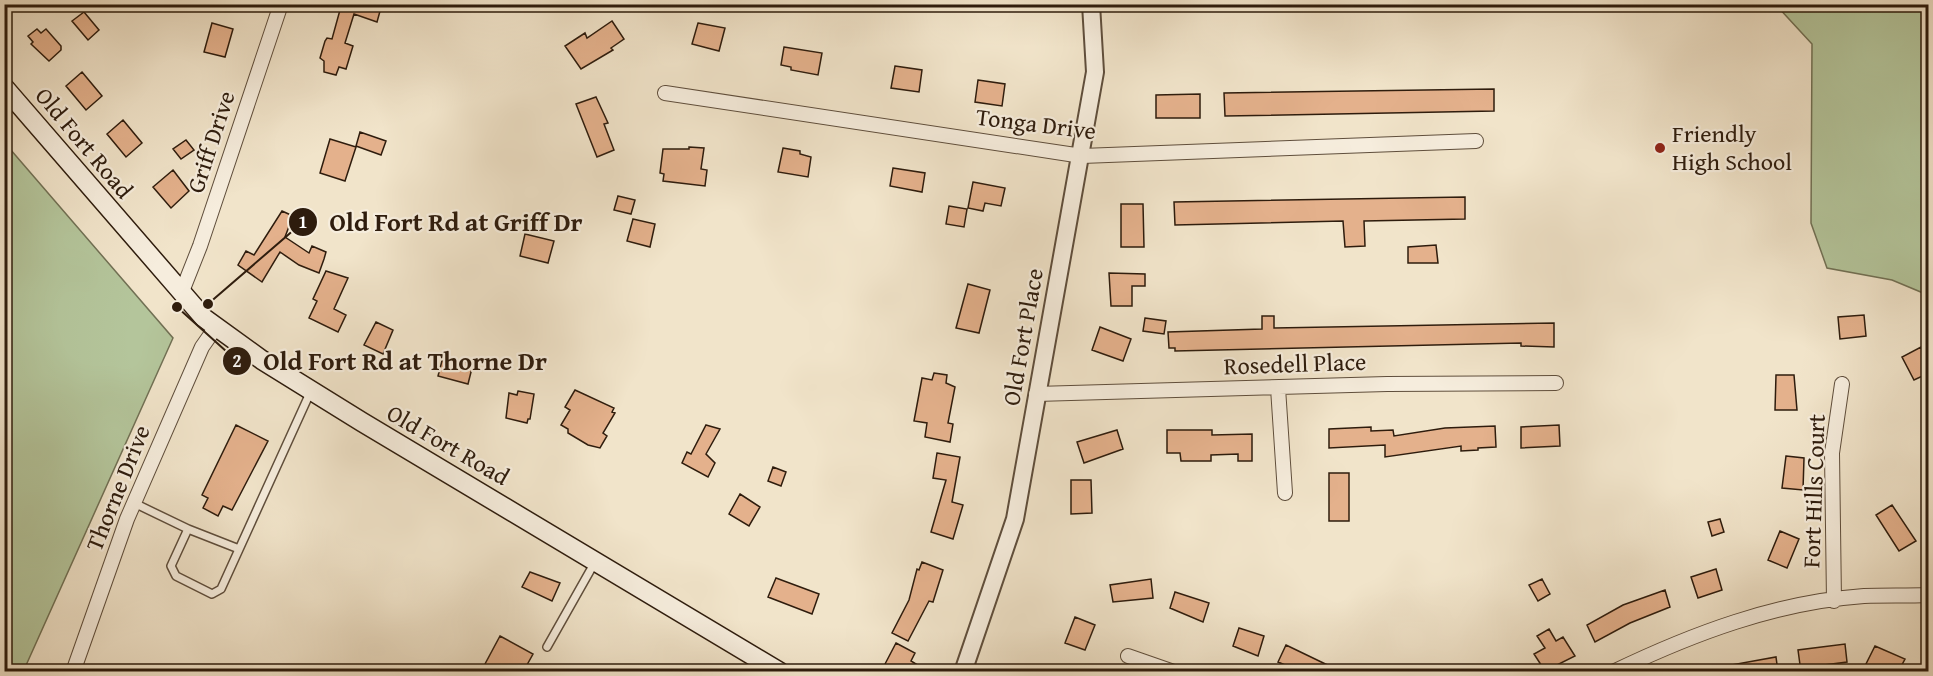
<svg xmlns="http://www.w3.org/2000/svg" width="1933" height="676" font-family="'Gentium Book Plus',serif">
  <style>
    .green { fill: #b4c59b; stroke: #717054; stroke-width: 1.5 }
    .building { fill: #e4b18c; stroke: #2e1c0d; stroke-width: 1.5 }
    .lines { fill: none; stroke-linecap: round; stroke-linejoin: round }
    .service-casing { stroke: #5f4e3c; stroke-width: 10 }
    .minor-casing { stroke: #5f4e3c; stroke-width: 16 }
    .tertiary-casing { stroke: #5f4e3c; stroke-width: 20 }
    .secondary-casing { stroke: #2e1c0d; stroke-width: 21 }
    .service { stroke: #f6eddd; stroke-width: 7 }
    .minor { stroke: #f6eddd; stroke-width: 14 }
    .tertiary { stroke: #f6eddd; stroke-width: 16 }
    .secondary { stroke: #f6eddd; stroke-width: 18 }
    .poi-dot { fill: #8f2418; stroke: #f6eddd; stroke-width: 2 }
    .labels { text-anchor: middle; stroke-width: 4.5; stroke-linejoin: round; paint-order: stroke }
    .street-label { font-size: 24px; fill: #2e1c0d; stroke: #f6eddd }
    .poi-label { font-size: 24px; fill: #2e1c0d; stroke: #f6eddd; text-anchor: start }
    .leader { fill: none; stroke: #2e1c0d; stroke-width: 2 }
    .callout-dot { fill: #2e1c0d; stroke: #f6eddd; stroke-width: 2 }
    .mark-label { font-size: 18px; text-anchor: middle; font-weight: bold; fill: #fff }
    .callout-label { font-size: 26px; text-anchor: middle; font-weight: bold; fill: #2e1c0d; stroke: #f6eddd; stroke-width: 4.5; stroke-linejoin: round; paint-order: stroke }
  </style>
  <rect width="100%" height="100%" fill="#f1e4ca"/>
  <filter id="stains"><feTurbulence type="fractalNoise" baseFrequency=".00333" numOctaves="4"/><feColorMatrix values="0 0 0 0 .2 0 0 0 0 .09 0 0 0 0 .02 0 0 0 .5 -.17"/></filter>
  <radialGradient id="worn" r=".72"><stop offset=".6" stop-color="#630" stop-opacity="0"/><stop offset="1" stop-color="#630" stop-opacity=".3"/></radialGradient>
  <path class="green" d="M1776,5H1928V295L1892,280L1827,268L1811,223L1812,44Z
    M4,142L173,338L23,672L4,671Z"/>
  <path class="building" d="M332,4H382L377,22L354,14L345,43L353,46L346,69L339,67L336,75L324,72V61L320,58L325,41L327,38L332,39L340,10L331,7Z
    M84,12L99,30L88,40L72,21Z
    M612,21L624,39L611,48L613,50L581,69L565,46L585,33L587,38Z
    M212,23L233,29L225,57L204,52Z
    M698,23L725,28L719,51L692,44Z
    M37,29L41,33L46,29L61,46V50L49,61L31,44L33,42L28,36Z
    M784,47L822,53L818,75L791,70V67L781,65Z
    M895,66L922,70L919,92L891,88Z
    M82,72L102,96L86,110L66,86Z
    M978,80L1005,84L1002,106L975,102Z
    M1494,89V111L1225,116L1224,93Z
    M1200,94V118H1156V95Z
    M596,97L608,123L604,124L614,150L597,157L576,104Z
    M123,120L142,143L126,157L107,134Z
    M360,132L386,141L381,155L356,146Z
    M330,139L356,147L345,181L320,173Z
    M186,140L194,150L181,159L173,149Z
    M689,147L704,148L701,169L707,170L705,186L663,181L664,174L660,173L663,149H689Z
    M783,148L800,151V154L811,157L808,177L778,172Z
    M893,168L925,173L922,192L890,186Z
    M173,170L189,191L171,208L153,187Z
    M973,182L1005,188L1001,206L985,203L983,211L968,208Z
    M618,196L635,200L631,214L614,210Z
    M1465,197V219L1364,221L1365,246L1345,247L1343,221L1175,225L1174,202Z
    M1121,204H1143L1144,247H1121Z
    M949,206L967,209L964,227L946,224Z
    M282,211L293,216L285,237L309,253L312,246L326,252L324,259L319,273L299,265L280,252L262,282L238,265L246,251L254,255Z
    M633,219L655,224L650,247L627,241Z
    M525,234L554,241L548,263L520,256Z
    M1436,245L1438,263H1408V247Z
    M326,271L348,278L334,309L346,315L338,332L309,318L317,301L313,299Z
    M1109,273L1145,274V286H1132V306H1111Z
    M968,284L990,290L979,333L956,328Z
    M1864,315L1866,336L1840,339L1838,317Z
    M1262,316H1274V328L1554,323V347L1521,346V343L1175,351V348H1169L1168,332L1262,329Z
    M1145,318L1166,321L1164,334L1143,331Z
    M376,322L393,330L383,354L364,345Z
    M1100,327L1131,339L1123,361L1092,350Z
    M1921,347L1929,362V373L1914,380L1902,357Z
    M443,357L473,364L468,384L438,376Z
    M934,373L947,375L946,383L955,387L948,423L953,424L950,442L925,437L927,423L914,421L922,378L932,380Z
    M1776,375H1794L1797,410H1775Z
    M575,390L614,408L612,412L615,413L603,433L607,436L600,448L588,445L568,433V429L561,425L570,410L565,407Z
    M518,391L534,394L530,419H528L527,423L506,418L509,393L517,395Z
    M236,425L268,441L232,510L223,506L218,516L203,508L208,498L202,495Z
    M706,425L720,429L706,454L715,463L708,477L682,463L687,452L691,454Z
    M1559,425L1560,446L1521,448V427Z
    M1495,426L1496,447L1478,448V450L1461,451V446L1385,457V445L1329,448V429L1371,427V431L1393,430L1394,436L1445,428Z
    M1117,430L1123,449L1084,463L1077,442Z
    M1167,430H1212V435L1252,434V461H1238V454L1211,455V461H1181L1180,453H1167Z
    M937,453L960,457L952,502L963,505L953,539L931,532L946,480L933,478Z
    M1786,456L1804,458L1803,490L1782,488Z
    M773,467L786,472L781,486L768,481Z
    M1329,473H1349V521H1329Z
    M1071,480H1091L1092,513L1071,514Z
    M740,494L760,507L749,526L729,514Z
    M1892,505L1916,541L1899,551L1876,515Z
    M1720,519L1724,532L1712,536L1708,522Z
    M1780,531L1799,539L1787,568L1768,560Z
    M922,562L943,570L933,602L929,601L908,641L892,633L909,600L917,569L919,570Z
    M1716,569L1722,590L1698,598L1691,577Z
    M530,572L560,583L552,601L522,587Z
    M776,578L819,594L812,614L768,597Z
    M1151,579L1153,598L1113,602L1110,585Z
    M1542,579L1550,594L1538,601L1529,585Z
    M1665,590L1670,607L1630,623L1595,642L1587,625L1623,605Z
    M1175,592L1209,603L1203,622L1170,608Z
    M1075,617L1095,625L1085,650L1065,643Z
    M1239,628L1264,636L1258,656L1233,646Z
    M1549,629L1556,641L1563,637L1575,656L1545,671L1534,654L1545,648L1537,636Z
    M500,636L533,654L523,672H499L485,664Z
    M896,643L915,653L911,661L929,672H887L890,666L885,664Z
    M1845,644L1847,662L1817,666L1818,672H1801L1798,650Z
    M1286,645L1342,672H1290L1292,668L1278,662Z
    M1875,646L1905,659L1898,672H1881L1866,664Z
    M1776,657L1778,672H1732L1731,665Z"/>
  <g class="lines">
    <defs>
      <path id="service" d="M134,503L188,529L171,566L176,576L212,594L221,589L310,393
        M188,529L239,549
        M547,647L595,562"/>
      <path id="minor" d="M665,93L1082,156L1476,141
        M181,294L200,246L281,4
        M1278,388L1285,493
        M1036,394L1387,384L1556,383
        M1834,601L1832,453L1842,384
        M1128,656L1174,672
        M73,672L127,519L202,347L216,327
        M1613,672C1692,634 1776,602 1864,596C1885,595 1907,596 1928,595"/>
      <path id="tertiary" d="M963,672L1015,519L1095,72L1091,4"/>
      <path id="secondary" d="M4,87L204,318L262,360L362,422L780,672"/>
    </defs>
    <use href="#service" class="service-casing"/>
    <use href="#minor" class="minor-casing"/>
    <use href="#tertiary" class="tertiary-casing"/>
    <use href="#secondary" class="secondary-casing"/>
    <use href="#service" class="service"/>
    <use href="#minor" class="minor"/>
    <use href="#tertiary" class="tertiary"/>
    <use href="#secondary" class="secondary"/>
  </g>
  <circle class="poi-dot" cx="1660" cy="148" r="6"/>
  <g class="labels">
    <g class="street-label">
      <text transform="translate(1036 124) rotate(7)" y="8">Tonga Drive</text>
      <text transform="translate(211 142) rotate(-72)" y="8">Griff Drive</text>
      <text transform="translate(84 143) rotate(50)" y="8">Old Fort Road</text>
      <text transform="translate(1023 337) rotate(-80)" y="8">Old Fort Place</text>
      <text transform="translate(1295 364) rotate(-2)" y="8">Rosedell Place</text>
      <text transform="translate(448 445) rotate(30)" y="8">Old Fort Road</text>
      <text transform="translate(118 488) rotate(-68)" y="8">Thorne Drive</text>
      <text transform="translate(1814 491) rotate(-88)" y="8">Fort Hills Court</text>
    </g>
    <g class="poi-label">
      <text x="1672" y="142">Friendly<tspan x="1672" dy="28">High School</tspan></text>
    </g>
  </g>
  <path class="leader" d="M208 304L303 222M177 307L237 361"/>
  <g class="callout-dot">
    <circle cx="208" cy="304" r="6"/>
    <circle cx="177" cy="307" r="6"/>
    <circle cx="303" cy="222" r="15"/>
    <circle cx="237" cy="361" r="15"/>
  </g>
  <g class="mark-label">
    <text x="303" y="228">1</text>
    <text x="237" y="367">2</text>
  </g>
  <g class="callout-label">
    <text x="456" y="231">Old Fort Rd at Griff Dr</text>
    <text x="405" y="370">Old Fort Rd at Thorne Dr</text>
  </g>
  <rect width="1933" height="676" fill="none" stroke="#f1e4ca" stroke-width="24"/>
  <rect x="6" y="6" width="1921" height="664" fill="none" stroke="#2e1c0d" stroke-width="3"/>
  <rect x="12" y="12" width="1909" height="652" fill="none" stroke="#2e1c0d" stroke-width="1.5"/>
  <rect width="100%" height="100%" filter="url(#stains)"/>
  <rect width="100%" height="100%" fill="url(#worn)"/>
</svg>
